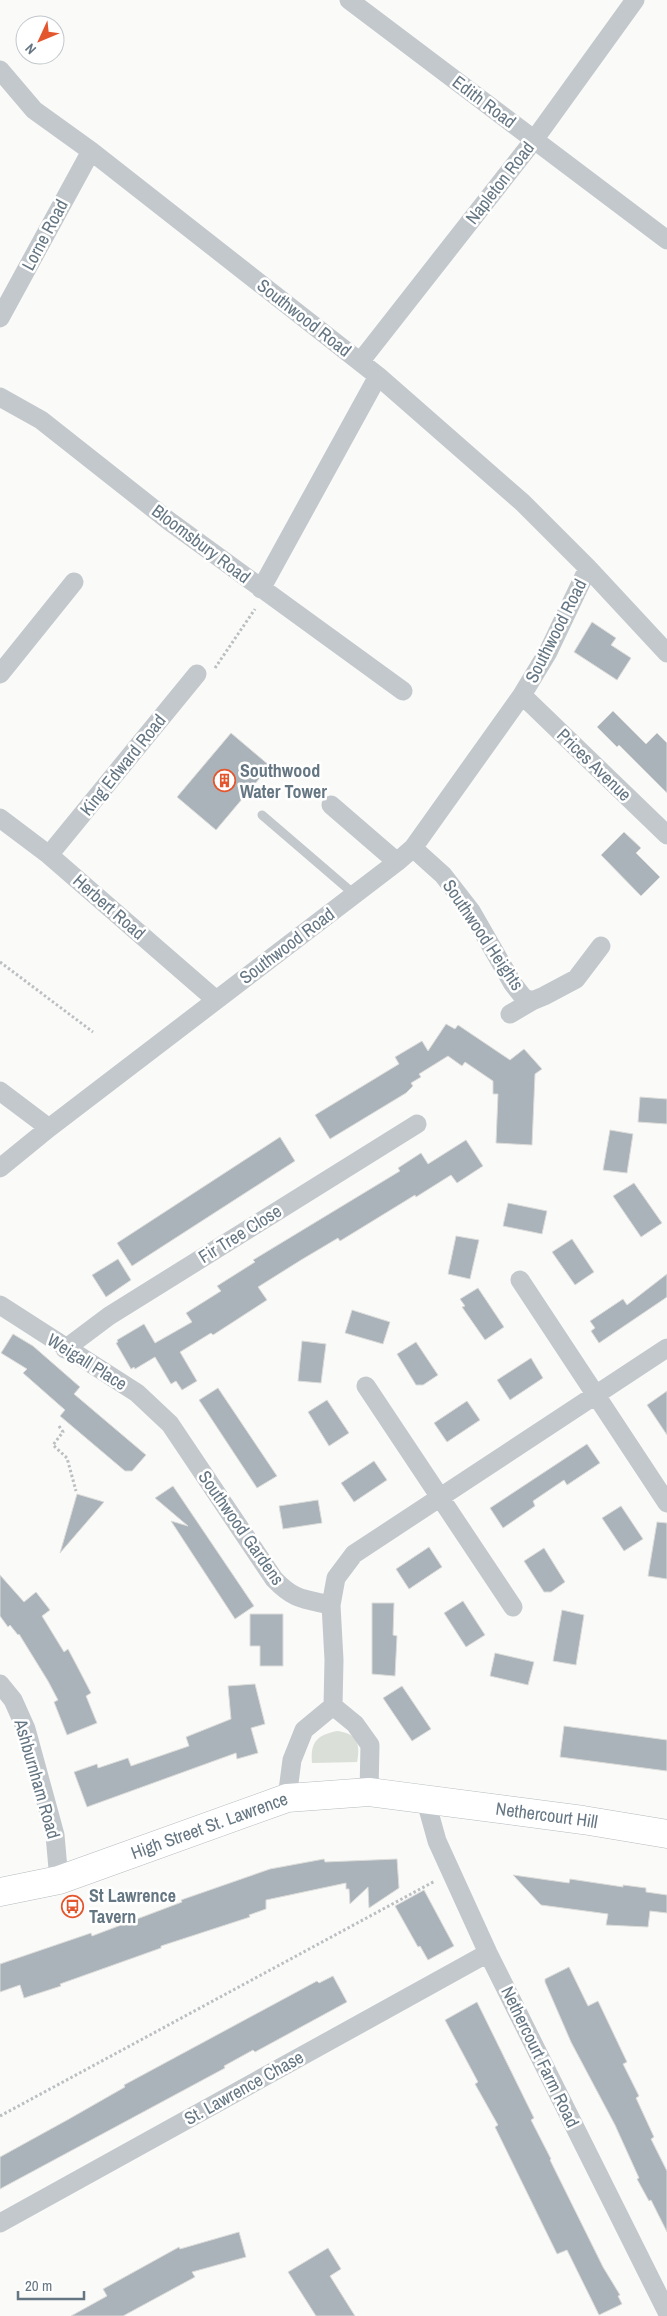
<svg xmlns="http://www.w3.org/2000/svg" width="667" height="2316" font-family="'Archivo Narrow',sans-serif">
  <style>
    .green { fill: #dadfd7 }
    .building { fill: #aab3b9; stroke: #dcdcda }
    .lines { fill: none; stroke-linecap: round; stroke-linejoin: round }
    .primary-casing { stroke: #b5babe; stroke-width: 29 }
    .path { stroke: #bbbfc2; stroke-width: 3; stroke-dasharray: 2.5 2.5; stroke-linecap: butt }
    .service { stroke: #c3c8cc; stroke-width: 9 }
    .minor { stroke: #c3c8cc; stroke-width: 19 }
    .primary { stroke: #fff; stroke-width: 28 }
    .labels { text-anchor: middle; stroke-width: 5; stroke-linejoin: round; paint-order: stroke }
    .street-label { font-size: 18px; fill: #657683; stroke: #fff }
    .poi-label { font-size: 18px; font-weight: bold; fill: #657683; stroke: #fff; text-anchor: start }
  </style>
  <rect width="100%" height="100%" fill="#fafaf8"/>
  <path class="green" d="M337,1731C356,1733 361,1743 357,1762L312,1763C310,1742 317,1735 337,1731Z"/>
  <path class="building" d="M592,622L616,638L611,645L631,658L617,680L574,652Z
    M613,711L646,744L657,733L667,743V793L619,745L617,747L597,727Z
    M231,733L270,766L216,830L177,797Z
    M624,832L641,848L636,853L660,877L641,896L601,855Z
    M446,1024L455,1029L458,1025L510,1060L524,1049L542,1069L535,1074L532,1145L496,1143L498,1094H493V1081L465,1062L462,1066L448,1056L419,1074L421,1077L411,1083L413,1086L406,1093L330,1139L315,1115L399,1064L395,1057L422,1041L428,1051Z
    M640,1097L667,1099V1124L638,1122Z
    M610,1130L633,1134L627,1173L603,1170Z
    M280,1137L295,1161L132,1266L117,1243Z
    M466,1140L483,1166L457,1183L451,1175L416,1197L415,1195L340,1241L338,1238L301,1260L258,1287L267,1300L213,1335L211,1333L180,1352L197,1381L182,1390L176,1381L171,1384L155,1357L135,1369L134,1367L131,1369L116,1343L118,1342L117,1340L144,1324L155,1343L192,1322L186,1313L221,1291L217,1286L255,1262L253,1260L400,1171L398,1168L421,1153L428,1164Z
    M634,1183L662,1223L641,1237L613,1196Z
    M508,1203L547,1211L542,1234L503,1226Z
    M456,1236L479,1240L470,1279L448,1274Z
    M572,1239L594,1272L575,1285L552,1252Z
    M118,1259L131,1280L106,1297L92,1275Z
    M667,1274V1297L599,1343L591,1331L595,1328L590,1321L623,1299L627,1305Z
    M478,1288L504,1327L485,1340L462,1307L465,1306L460,1299Z
    M352,1310L390,1322L383,1344L345,1333Z
    M13,1334L33,1346L80,1387L74,1394L146,1455L132,1471H125L60,1416L65,1410L23,1373L27,1369L1,1353Z
    M302,1341L326,1344L321,1383L298,1381Z
    M416,1342L438,1375L423,1385H416L397,1354Z
    M531,1358L543,1378L510,1400L497,1380Z
    M218,1388L277,1476L257,1488L199,1400Z
    M667,1391V1435L647,1405Z
    M327,1400L349,1433L329,1446L308,1412Z
    M467,1401L480,1420L447,1442L434,1423Z
    M587,1444L600,1463L567,1485L564,1480L533,1501L535,1506L503,1528L490,1508Z
    M374,1461L387,1480L354,1502L341,1483Z
    M173,1486L254,1606L235,1619L171,1521L188,1526L155,1498Z
    M77,1494L104,1502L60,1553Z
    M318,1500L322,1523L283,1529L279,1506Z
    M621,1506L643,1539L624,1551L602,1518Z
    M657,1522L667,1523V1579L648,1576Z
    M429,1547L442,1567L409,1589L396,1569Z
    M544,1548L565,1582L551,1592H544L524,1561Z
    M0,1575L24,1602L36,1592L50,1610L42,1616L64,1652L68,1649L77,1666L91,1693L86,1696L97,1723L67,1735L54,1702L58,1700L48,1681L19,1634L18,1635L10,1625L8,1627L0,1616Z
    M463,1601L485,1635L466,1647L444,1613Z
    M372,1603H394L393,1635L397,1636L395,1676L372,1674Z
    M562,1610L584,1615L576,1665L553,1661Z
    M250,1614H283V1666H260V1646H250Z
    M495,1653L534,1662L528,1685L490,1676Z
    M255,1684L265,1724L251,1728L258,1753L237,1759L236,1753L87,1807L74,1772L97,1764L98,1768L128,1758L131,1766L189,1746L186,1737L231,1719L228,1686Z
    M402,1686L431,1729L412,1741L383,1698Z
    M564,1726L667,1740V1771L560,1757Z
    M324,1859L325,1862L397,1859L399,1888L369,1908L368,1887L350,1904L349,1889H346V1883L266,1900V1909L249,1915L250,1917L161,1946V1948L60,1984L61,1986L24,1998L20,1985L0,1992V1964L91,1933L92,1936L182,1902L181,1900L270,1869Z
    M513,1875L569,1883L570,1879L623,1887V1885L646,1888V1892L667,1895V1913L650,1911L648,1927L606,1925L608,1914L541,1905Z
    M424,1890L454,1946L428,1960L420,1946L418,1947L395,1906Z
    M569,1967L588,2006L598,2001L627,2062L623,2064L639,2096L636,2098L654,2137L651,2139L667,2171V2232L651,2200L649,2201L637,2179L639,2178L615,2125L571,2042L545,1982V1979Z
    M333,1976L347,2002L255,2052L253,2050L224,2066L225,2068L0,2189V2157L69,2119L125,2087L124,2085L317,1981L319,1983Z
    M477,2002L534,2118L531,2120L551,2159L550,2160L603,2267L620,2295L618,2296L622,2304L599,2315L567,2250L557,2254L495,2127L498,2125L475,2084L478,2082L445,2020Z
    M239,2232L246,2257L192,2272L195,2277L123,2316H71L107,2296L103,2289L179,2247L180,2249Z
    M328,2248L341,2269L330,2276L355,2316H316L288,2272Z"/>
  <g class="lines">
    <defs>
      <g id="primary">
        <path id="s1" d="M0,1892L59,1880L287,1798L369,1792L583,1820L667,1834"/>
      </g>
    </defs>
    <use href="#primary" class="primary-casing"/>
    <path class="path" d="M215,668L255,609
      M0,962L93,1032
      M59,1426L63,1432L53,1445L67,1458L76,1491
      M0,2116L435,1881"/>
    <path class="service" d="M262,815L354,894"/>
    <path class="minor" d="M349,0L667,240
      M0,70L34,110L91,151L378,376L523,503L588,568L667,653
      M0,318L91,151
      M360,362L534,140L635,0
      M0,397L41,420L169,521L403,691
      M261,589L378,376
      M0,674L74,582
      M522,695L667,835
      M331,805L397,862
      M0,818L49,855L216,1000
      M413,848L443,875L471,911L513,984L524,998L532,1001L544,996L576,979L601,946
      M49,855L197,674
      M510,1014L532,1001
      M0,1091L49,1128
      M0,1168L49,1128L397,862L413,848L522,695L548,652L588,568
      M520,1280L667,1503
      M0,1305L137,1393L170,1424L274,1579C294,1600 303,1599 331,1605
      M65,1349L109,1316L417,1124
      M366,1386L513,1607
      M0,1684L13,1700L26,1729L55,1835L59,1880
      M333,1706L334,1660L331,1605L336,1578L354,1554L667,1348
      M333,1706L355,1724L370,1745L369,1792
      M287,1798L292,1760L304,1730L333,1706
      M425,1798L437,1841L488,1953L667,2312
      M0,2223L488,1953"/>
    <use href="#primary" class="primary"/>
  </g>
  <defs>
    <symbol id="building-ring" viewBox="-11 -11 22 22"><circle r="9.5" fill="#fff" stroke="#e4572e" stroke-width="1.5"/><path d="M-4-6H4V6H1V3H-1V6H-4ZM-2.5-4.3h1.7v1.8h-1.7ZM.8-4.3h1.7v1.8H.8ZM-2.5-1h1.7V.8h-1.7ZM.8-1h1.7V.8H.8Z" fill="#e4572e"/></symbol>
    <symbol id="bus-ring" viewBox="-11 -11 22 22"><circle r="9.5" fill="#fff" stroke="#e4572e" stroke-width="1.5"/><path d="M-5-6H5V4H4V6H2V4H-2V6H-4V4H-5ZM-3.5-4V0h7V-4ZM-3.5 1.2v1.5H-2V1.2ZM2 1.2v1.5H3.5V1.2Z" fill="#e4572e"/></symbol>
  </defs>
  <g fill-rule="evenodd">
    <use href="#building-ring" x="212" y="768" width="25" height="25"/>
    <use href="#bus-ring" x="60" y="1894" width="25" height="25"/>
  </g>
  <g class="labels">
    <g class="street-label">
      <text transform="translate(484 102) rotate(37)" y="6">Edith Road</text>
      <text transform="translate(500 183) rotate(-52)" y="6">Napleton Road</text>
      <text transform="translate(45 235) rotate(-62)" y="6">Lorne Road</text>
      <text transform="translate(304 318) rotate(38)" y="6">Southwood Road</text>
      <text transform="translate(201 544) rotate(37)" y="6">Bloomsbury Road</text>
      <text transform="translate(556 631) rotate(-63)" y="6">Southwood Road</text>
      <text transform="translate(123 765) rotate(-51)" y="6">King Edward Road</text>
      <text transform="translate(594 765) rotate(44)" y="6">Prices Avenue</text>
      <text transform="translate(109 907) rotate(41)" y="6">Herbert Road</text>
      <text transform="translate(483 935) rotate(56)" y="6">Southwood Heights</text>
      <text transform="translate(287 946) rotate(-37)" y="6">Southwood Road</text>
      <text transform="translate(240 1234) rotate(-32)" y="6">Fir Tree Close</text>
      <text transform="translate(87 1362) rotate(32)" y="6">Weigall Place</text>
      <text transform="translate(241 1528) rotate(55)" y="6">Southwood Gardens</text>
      <text transform="translate(37 1779) rotate(74)" y="6">Ashburnham Road</text>
      <text dy="6" stroke="none"><textPath href="#s1" startOffset="564">Nethercourt Hill</textPath></text>
      <text dy="6" stroke="none"><textPath href="#s1" startOffset="220">High Street St. Lawrence</textPath></text>
      <text transform="translate(540 2057) rotate(64)" y="6">Nethercourt Farm Road</text>
      <text transform="translate(244 2088) rotate(-29)" y="6">St. Lawrence Chase</text>
    </g>
    <g class="poi-label">
      <text x="240" y="777">Southwood<tspan x="240" dy="21">Water Tower</tspan></text>
      <text x="89" y="1902">St Lawrence<tspan x="89" dy="21">Tavern</tspan></text>
    </g>
  </g>
  <g transform="translate(40 40) rotate(226)"><circle r="24" fill="#ffffff" stroke="#c1c8cd"/>
  <path d="M0-4L9 19L0 12L-9 19Z" fill="#e4572e"/>
  <text y="-8" font-size="14" font-weight="bold" text-anchor="middle" fill="#657683">N</text>
  </g>
  <path d="M18 2291v8h66v-8" fill="none" stroke="#657683" stroke-width="2.5"/>
  <text x="25" y="2291" font-size="15" fill="#657683" stroke="#ffffff" stroke-width="4" paint-order="stroke">20 m</text>
</svg>
